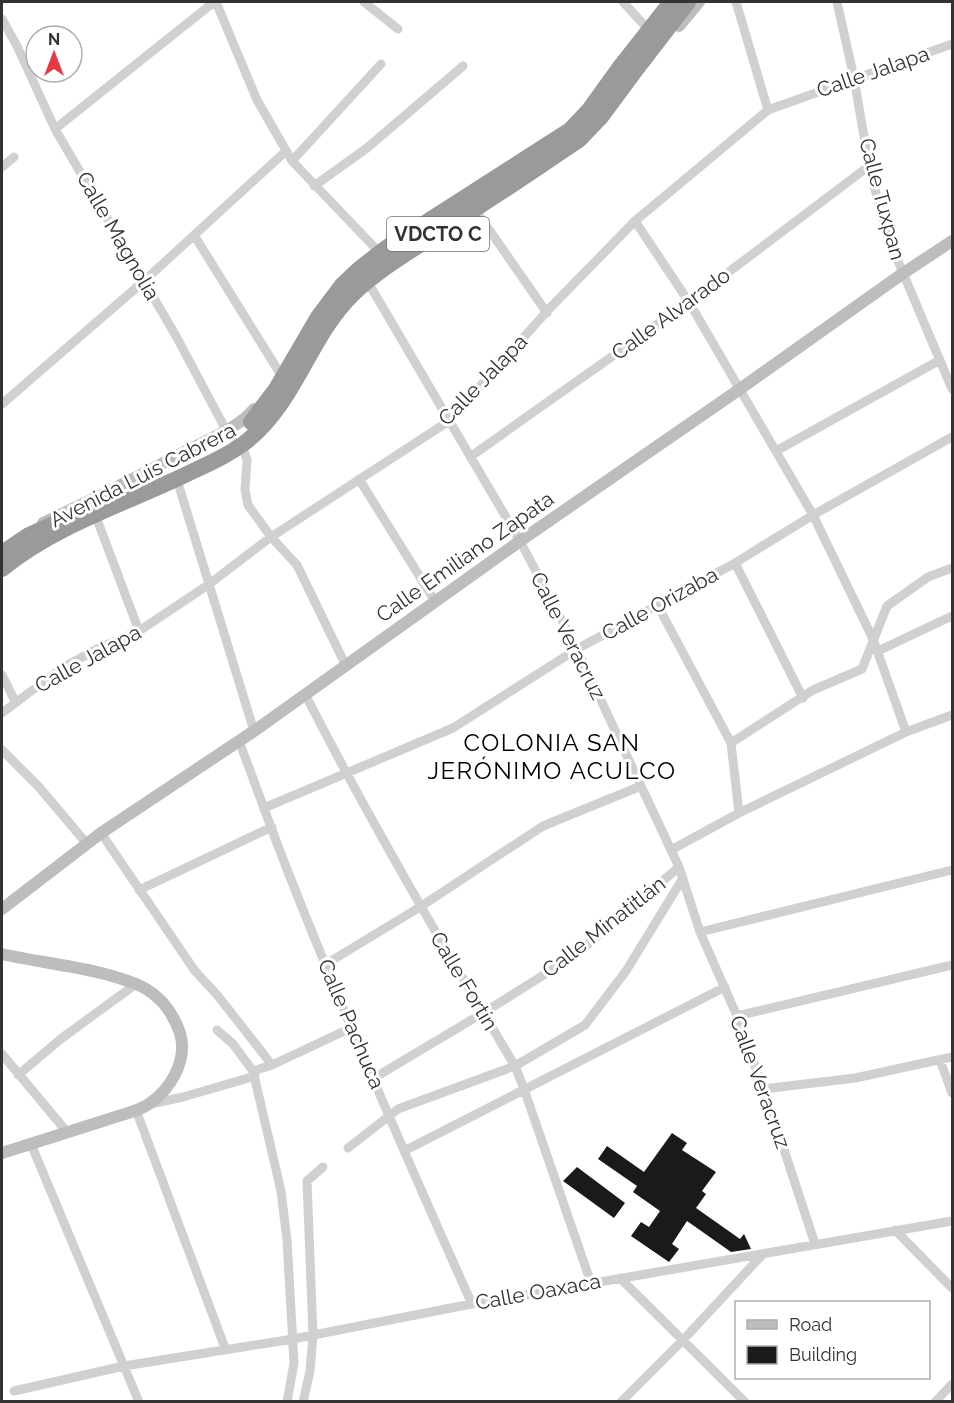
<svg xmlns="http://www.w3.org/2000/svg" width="954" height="1403" font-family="Raleway,sans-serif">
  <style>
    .building { fill: #1a1a1a }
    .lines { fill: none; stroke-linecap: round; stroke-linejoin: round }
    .street { stroke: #d0d0d0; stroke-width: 9 }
    .secondary { stroke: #bdbdbd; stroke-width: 12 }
    .highway { stroke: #9a9a9a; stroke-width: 16 }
    .highway-bridge { stroke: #9a9a9a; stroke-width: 16 }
    .labels { text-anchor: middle; stroke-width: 6; stroke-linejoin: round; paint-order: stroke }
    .shield { fill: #fff; stroke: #707070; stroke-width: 1.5 }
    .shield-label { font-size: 20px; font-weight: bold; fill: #333 }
    .street-label { font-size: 21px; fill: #333; stroke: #fff }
    .quarter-label { font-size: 24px; letter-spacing: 1.5px; fill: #000; stroke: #fff }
  </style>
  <rect width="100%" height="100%" fill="#fff"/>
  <path class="building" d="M672,1133L687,1143L682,1150L716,1172L702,1191L706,1194L696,1208L740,1239L744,1234L751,1249L731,1252L687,1221L672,1244L679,1249L669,1262L631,1236L641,1222L649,1227L660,1211L633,1192L637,1186L598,1159L607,1146L644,1172Z
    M577,1167L625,1203L614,1218L563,1181Z"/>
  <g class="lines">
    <path class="street" d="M216,2L257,100L292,161L379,252
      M364,2L398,29
      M623,2L646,27
      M736,2L768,110
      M837,2L854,78L869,166L887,235L952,389
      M2,19L17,46L55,129L176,336L226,430L243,448L247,460L245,489L248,505L271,537L297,565L346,666
      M55,129L214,2
      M292,161L381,64
      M2,167L14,157
      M314,186L367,148L463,66
      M479,215L547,313
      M635,221L689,302L813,515L873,639L906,732
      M194,235L281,375
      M369,284L520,541L577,649L641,786L679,867L700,932L737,1016L773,1116L815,1244
      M2,404L144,281L286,151
      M776,451L940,360
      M470,457L689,302L869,166
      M359,479L435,601
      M178,483L254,731
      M98,522L139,631
      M735,563L803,698
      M658,606L731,743L739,813
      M878,651L952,616
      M2,675L15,701
      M305,694C370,821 442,944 515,1066L524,1089L591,1283
      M2,713L62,668L99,648L139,631L208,585L271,537L449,421L549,309L635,221L768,110L952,44
      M239,741C257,788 273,835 292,882C348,1024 409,1164 472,1304
      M731,743L813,690L862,669L887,606L928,577L952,568
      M2,750L39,787L87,844
      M264,808L453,728L577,649L735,563L813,515L952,437
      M101,833L195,971L218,996L272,1065
      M671,850L739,813L906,732L952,715
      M139,890L272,827
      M700,932L952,870
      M326,964L420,907L543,826L641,786
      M737,1016L952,965
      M217,1030L233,1044L253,1071L281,1191L287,1240L294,1363L287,1402
      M2,1054L67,1132
      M940,1060L952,1093
      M253,1071L272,1065L353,1027
      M18,1075L62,1038L136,984
      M374,1078L483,1013L574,956L679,867
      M763,1089L855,1078L952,1057
      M151,1104L183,1097L255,1076
      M136,1110L225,1348
      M31,1144L139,1402
      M348,1148L398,1109L515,1066L585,1025L626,971L683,878
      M404,1151L725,987
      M895,1230L952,1288
      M620,1278L745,1402
      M14,1391L124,1366L293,1339L461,1306L952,1221
      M303,1402L310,1371L313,1335L307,1181L323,1167
      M621,1402L683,1340L763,1254
      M935,1402L952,1384"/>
    <path class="secondary" d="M679,26L699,2
      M43,523C94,499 143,474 192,448C213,437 239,427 254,409
      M2,909L101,833L254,731L520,541L740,389L902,274L952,241
      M2,954C45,964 94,967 136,984C158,993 172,1010 180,1033C188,1060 171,1089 149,1104C137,1112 120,1115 106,1120C71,1131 36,1142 2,1153"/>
    <path class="highway" d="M620,67L671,2
      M638,67L688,2"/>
    <path class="highway-bridge" d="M251,422L276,389L318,317L342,285L359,269L386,248L570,130L589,110L620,67
      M2,553L29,535L53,524
      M2,569C56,525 125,504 187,474C208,464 229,455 247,441C296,402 309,337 353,294C378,270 409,252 438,233C485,203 532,172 579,140L601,117L638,67"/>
  </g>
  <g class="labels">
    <rect class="shield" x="387" y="217" width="102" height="34" rx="4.5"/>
    <g class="shield-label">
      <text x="438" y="241">VDCTO C</text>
    </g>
    <g class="street-label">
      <text transform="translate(873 72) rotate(-19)" y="7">Calle Jalapa</text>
      <text transform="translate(882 199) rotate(75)" y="7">Calle Tuxpan</text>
      <text transform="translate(118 236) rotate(60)" y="7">Calle Magnolia</text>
      <text transform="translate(671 314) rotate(-36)" y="7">Calle Alvarado</text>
      <text transform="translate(483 380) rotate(-46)" y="7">Calle Jalapa</text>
      <text transform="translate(143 475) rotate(-27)" y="7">Avenida Luis Cabrera</text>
      <text transform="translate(465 557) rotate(-35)" y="7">Calle Emiliano Zapata</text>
      <text transform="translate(660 604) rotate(-29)" y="7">Calle Orizaba</text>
      <text transform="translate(568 636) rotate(63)" y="7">Calle Veracruz</text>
      <text transform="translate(88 659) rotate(-29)" y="7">Calle Jalapa</text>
      <text transform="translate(604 927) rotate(-38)" y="7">Calle Minatitlán</text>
      <text transform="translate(464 981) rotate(59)" y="7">Calle Fortín</text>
      <text transform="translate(351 1024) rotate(67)" y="7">Calle Pachuca</text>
      <text transform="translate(760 1082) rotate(70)" y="7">Calle Veracruz</text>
      <text transform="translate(538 1292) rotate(-10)" y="7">Calle Oaxaca</text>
    </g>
    <g class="quarter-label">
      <text x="552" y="751">COLONIA SAN<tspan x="552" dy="28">JERÓNIMO ACULCO</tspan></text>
    </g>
  </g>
  <rect width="954" height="1403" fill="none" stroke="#333333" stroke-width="6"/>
  <rect x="735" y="1301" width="195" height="78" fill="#ffffff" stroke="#adadad" stroke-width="1.5"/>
  <rect x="747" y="1320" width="30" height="9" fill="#bdbdbd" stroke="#adadad" stroke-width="1.5"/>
  <text x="789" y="1331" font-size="18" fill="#333333">Road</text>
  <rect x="747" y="1346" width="30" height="18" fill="#1a1a1a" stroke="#adadad" stroke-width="1.5"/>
  <text x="789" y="1361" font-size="18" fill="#333333">Building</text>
  <g transform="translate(54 54)"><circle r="28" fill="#ffffff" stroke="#adadad" stroke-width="1.5"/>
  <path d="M0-4.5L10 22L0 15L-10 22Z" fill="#e63946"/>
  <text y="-9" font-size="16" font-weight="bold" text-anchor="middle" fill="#333333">N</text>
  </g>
</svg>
